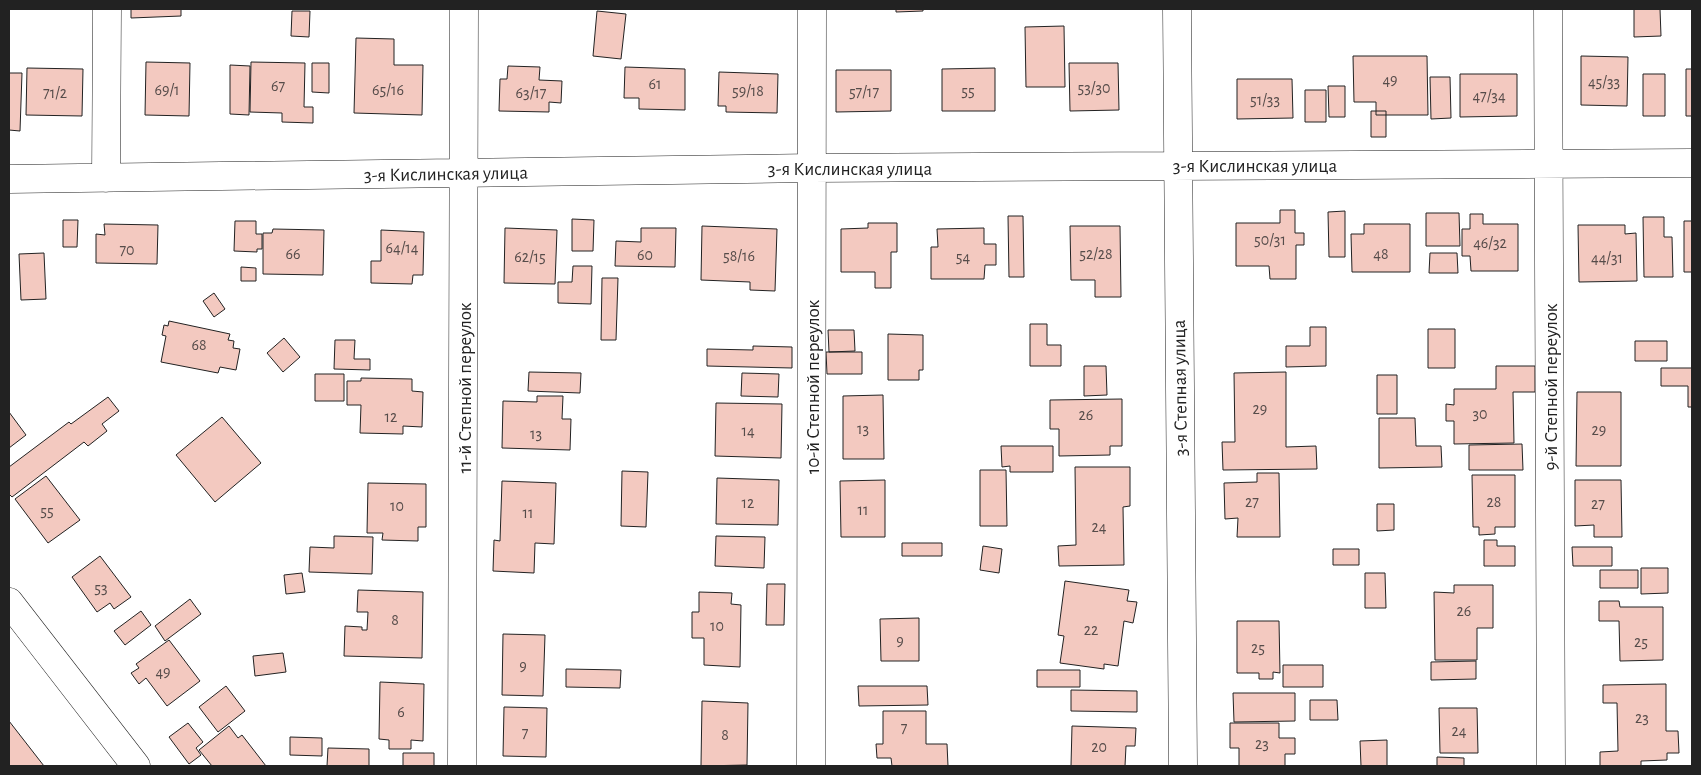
<svg xmlns="http://www.w3.org/2000/svg" width="1701" height="775" font-family="'Alegreya Sans',sans-serif">
  <style>
    .building { fill: #f3c9c0; stroke: #222 }
    .lines { fill: none; stroke-linecap: round; stroke-linejoin: round }
    .minor-casing { stroke: #222; stroke-width: 29 }
    .minor { stroke: #fff; stroke-width: 28 }
    .labels { text-anchor: middle; stroke-width: 4; stroke-linejoin: round; paint-order: stroke }
    .number-label { font-size: 16px; fill: #564c4a }
    .street-label { font-size: 19px; fill: #222; stroke: #fff }
  </style>
  <rect width="100%" height="100%" fill="#fff"/>
  <path class="building" d="M131,9H181V16L131,18Z
    M896,9H923V11L896,12Z
    M1634,9H1660L1661,36L1634,37Z
    M292,11H310L309,37L291,36Z
    M597,11L626,14L621,59L593,56Z
    M1064,26L1065,87H1026L1025,27Z
    M356,38L394,39V65H423L422,115L354,113Z
    M1353,56H1427L1428,115H1376V102H1354Z
    M1581,56L1628,57L1627,106L1581,105Z
    M146,62L190,63L189,116L145,115Z
    M251,62L305,63L304,107H313V123L282,122V113L250,112Z
    M312,63H329V93L312,92Z
    M1069,63H1118L1119,110L1070,111Z
    M230,65L250,66L249,115L230,114Z
    M508,66L540,67L539,80L562,81L561,103L549,102V112L499,111L500,79H507Z
    M625,67L685,69V110L639,109V98H624Z
    M27,68L83,69L82,116L26,115Z
    M995,68V111H942V69Z
    M1686,69H1692V116H1686Z
    M836,70H891V111L836,112Z
    M719,72L778,74L777,113L726,112V106H718Z
    M9,73H22L20,131L9,130Z
    M1460,74H1517V116L1460,117Z
    M1643,74H1665V116H1643Z
    M1430,77H1450L1451,118L1431,119Z
    M1237,79H1292L1293,118L1237,119Z
    M1328,86H1345V117H1329Z
    M1305,90H1326V122H1305Z
    M1371,111H1386V137H1371Z
    M1280,210H1295V233H1304V245H1296V279H1270L1269,266H1236V223H1280Z
    M1345,211V257H1329L1328,212Z
    M1426,213H1459L1460,246H1426Z
    M1470,214H1483V224H1518V271H1471L1470,256H1462V229H1470Z
    M1008,216H1023L1024,277H1009Z
    M1643,217H1664V237H1672L1673,277H1644Z
    M572,219L594,220L593,251H572Z
    M63,220H78L77,247H63Z
    M235,221H256V234H262V249H257V252L234,251Z
    M1684,221H1692V272H1684Z
    M868,223H897V252H891V288H875V272H841V229L868,228Z
    M104,224L158,225L157,264L96,263V234L105,235Z
    M1364,224H1410V272H1352L1351,234H1364Z
    M1578,225H1625V234L1636,233L1637,281L1579,282Z
    M702,226L777,229L775,291L750,290V282L701,280Z
    M1070,226H1120L1121,297H1095V280H1071Z
    M505,228L557,230L555,284L504,283Z
    M641,228H676L675,267L615,266L616,241L641,242Z
    M984,228V244H996V265H985L984,279H931V247H938L937,229Z
    M273,229L324,230L323,275L263,274V233H272Z
    M381,230L424,232L423,275H413L412,284L371,283V261H381Z
    M44,253L46,299L21,300L19,254Z
    M1430,253H1457L1458,273H1429Z
    M573,266H592L591,304L558,303V282H572Z
    M241,267L256,268V281H241Z
    M602,278H618L616,340H601Z
    M214,293L225,309L214,317L203,301Z
    M169,321L230,334L228,340L234,341L233,348L240,349L236,370L220,367L218,373L161,362L166,336L162,335L164,325L168,326Z
    M1030,324H1047V345H1061V366H1030Z
    M1310,327H1326V366L1286,367V346H1310Z
    M1428,329H1455V368H1428Z
    M828,330H854L855,351L829,352Z
    M888,334L923,335V370H919V380H888Z
    M284,338L300,357L283,372L267,353Z
    M335,340H355L354,359H370V370L334,369Z
    M1635,341H1667V361H1635Z
    M753,346L792,347V368L707,366V349L753,350Z
    M826,352H862V374H827Z
    M1084,366H1106L1107,395L1084,396Z
    M1496,366H1535V392H1513L1514,443L1454,444V421H1446V404L1454,405V389H1496Z
    M1661,368H1692V407H1688V386H1661Z
    M529,372L581,373L580,393L528,391Z
    M1286,372V447L1316,446L1317,469L1223,470L1222,442H1235L1234,373Z
    M742,373L779,374L778,397L741,396Z
    M315,374H344V401H315Z
    M1377,375H1397V414H1377Z
    M361,378L412,379V391L423,392L422,427L403,426V434L360,433L361,405H347V381H361Z
    M1577,392H1621V466H1576Z
    M883,395L884,459H843V396Z
    M537,396H563L562,419H571L570,450L502,448L503,401L537,402Z
    M108,397L119,411L102,424L107,431L88,446L84,442L12,497L9,494V467L69,422L71,424Z
    M1122,399V446H1110V455L1059,456V429H1050V400Z
    M716,403L782,404L781,458L715,456Z
    M9,412L26,435L9,448Z
    M222,417L261,463L215,502L176,455Z
    M1379,418H1415L1416,446H1441L1442,467L1379,468Z
    M1522,444L1523,470H1469V445Z
    M1001,446H1053V472H1010V466L1002,467Z
    M1075,467H1130V506L1123,507L1124,565L1059,566L1058,546L1076,545Z
    M980,470H1006L1007,526H980Z
    M622,471L648,472L646,527L621,526Z
    M1257,473H1279L1280,537H1237L1238,518L1225,519L1224,483L1257,482Z
    M1472,475H1515V527H1495V534L1479,535V527H1473Z
    M46,476L80,520L48,543L15,499Z
    M717,478L779,480L778,525L716,524Z
    M885,480V537H841L840,481Z
    M1575,480H1621L1622,537H1594V525L1575,526Z
    M502,481L556,483L554,544L535,543L534,573L493,571L494,540L500,541Z
    M368,483L426,484V527H418V541L382,540L383,533H367Z
    M1377,504H1394V530L1377,531Z
    M334,536L373,537L372,574L309,572L310,547L334,548Z
    M716,536L765,537L764,568L715,566Z
    M1484,540H1497V546H1515V566H1484Z
    M902,543H942V556H902Z
    M983,546L1002,549L999,573L980,570Z
    M1572,547H1612V566H1573Z
    M1333,549H1359V565H1333Z
    M100,556L131,597L114,609L110,603L97,612L72,577Z
    M1641,568H1668V593L1641,594Z
    M1600,570H1638V588H1600Z
    M302,573L305,592L286,594L284,575Z
    M1365,573H1385L1386,608H1365Z
    M1065,581L1129,590L1127,601L1137,602L1133,623L1124,621L1118,666L1104,664V669L1060,663L1064,636L1058,635Z
    M767,584H785L784,625H766Z
    M1454,585H1493V628H1477V660H1435L1434,592L1454,593Z
    M358,590L423,592L422,658L344,656L345,626L362,627V630H367L368,612H357Z
    M699,592L732,593L731,604L741,605L740,667L704,665V638H692V612H699Z
    M190,599L201,614L165,641L155,626Z
    M1599,601H1619L1620,607H1663V660L1620,661L1619,621H1599Z
    M141,611L151,625L125,645L114,631Z
    M919,618V661H881L880,619Z
    M1237,621H1279L1280,673L1273,672V679H1259V673H1237Z
    M503,634L545,635L543,696L502,695Z
    M169,640L200,681L167,706L146,678L139,684L131,673L139,668L136,664Z
    M283,653L286,672L255,676L253,656Z
    M1476,661V679L1431,680V662Z
    M1283,665H1323V687H1283Z
    M566,669L621,670L620,688L566,687Z
    M1037,670H1080V687H1037Z
    M380,682L424,684L423,741L411,740V749H389V740L379,739Z
    M1666,684V731H1678L1679,753H1667V760L1641,761V766H1600V752L1618,751L1617,703H1603V685Z
    M226,686L245,711L218,732L199,707Z
    M858,686H927L928,705L859,706Z
    M1071,690L1137,691V712L1071,711Z
    M1233,693H1295V721L1234,722Z
    M1310,700H1337L1338,720H1310Z
    M702,701L748,703L747,765L701,766Z
    M504,707L547,708L546,757L503,756Z
    M1439,708H1477L1478,753H1440Z
    M883,711H926V744H947L948,766H892L891,758H877L876,744H883Z
    M9,721L44,766H9Z
    M188,723L203,742L196,748L201,755L189,764L169,737Z
    M1230,723H1279V738H1295V754H1285V766H1239V748H1230Z
    M229,726L238,738L242,735L266,766H212L199,750Z
    M1072,726L1136,728L1135,746H1126L1125,766H1071Z
    M290,737L322,738V756L290,755Z
    M1387,740V766H1361L1360,741Z
    M328,748L369,749V766H327Z
    M403,753H434V766H403Z
    M1437,757L1464,758V766H1437Z"/>
  <g class="lines">
    <defs>
      <path id="minor" d="M1177,9L1183,766
        M1548,9L1551,766
        M106,178L107,9
        M9,179L812,168L1692,163
        M9,602L136,766
        M462,766L464,9
        M811,766L812,9"/>
    </defs>
    <use href="#minor" class="minor-casing"/>
    <use href="#minor" class="minor"/>
  </g>
  <g class="labels">
    <g class="number-label">
      <text x="1390" y="85">49</text>
      <text x="1604" y="87">45/33</text>
      <text x="655" y="89">61</text>
      <text x="278" y="91">67</text>
      <text x="1094" y="93">53/30</text>
      <text x="167" y="95">69/1</text>
      <text x="388" y="95">65/16</text>
      <text x="748" y="96">59/18</text>
      <text x="968" y="96">55</text>
      <text x="864" y="97">57/17</text>
      <text x="55" y="98">71/2</text>
      <text x="531" y="98">63/17</text>
      <text x="1489" y="101">47/34</text>
      <text x="1265" y="105">51/33</text>
      <text x="1270" y="245">50/31</text>
      <text x="1490" y="248">46/32</text>
      <text x="402" y="253">64/14</text>
      <text x="127" y="255">70</text>
      <text x="293" y="259">66</text>
      <text x="1096" y="259">52/28</text>
      <text x="1381" y="259">48</text>
      <text x="645" y="260">60</text>
      <text x="739" y="261">58/16</text>
      <text x="530" y="262">62/15</text>
      <text x="963" y="262">54</text>
      <text x="1607" y="263">44/31</text>
      <text x="199" y="350">68</text>
      <text x="1260" y="414">29</text>
      <text x="1480" y="419">30</text>
      <text x="1086" y="420">26</text>
      <text x="391" y="422">12</text>
      <text x="863" y="434">13</text>
      <text x="1599" y="435">29</text>
      <text x="748" y="436">14</text>
      <text x="536" y="439">13</text>
      <text x="1252" y="507">27</text>
      <text x="1494" y="507">28</text>
      <text x="748" y="508">12</text>
      <text x="1598" y="509">27</text>
      <text x="397" y="511">10</text>
      <text x="863" y="515">11</text>
      <text x="47" y="516">55</text>
      <text x="528" y="518">11</text>
      <text x="1099" y="532">24</text>
      <text x="101" y="593">53</text>
      <text x="1464" y="616">26</text>
      <text x="395" y="625">8</text>
      <text x="717" y="631">10</text>
      <text x="1091" y="635">22</text>
      <text x="900" y="646">9</text>
      <text x="1641" y="647">25</text>
      <text x="1258" y="653">25</text>
      <text x="523" y="671">9</text>
      <text x="163" y="677">49</text>
      <text x="401" y="717">6</text>
      <text x="1642" y="723">23</text>
      <text x="904" y="733">7</text>
      <text x="1459" y="736">24</text>
      <text x="525" y="738">7</text>
      <text x="725" y="740">8</text>
      <text x="1262" y="749">23</text>
      <text x="1099" y="752">20</text>
    </g>
    <g class="street-label">
      <text x="1255" y="172">3-я Кислинская улица</text>
      <text x="850" y="175">3-я Кислинская улица</text>
      <text transform="translate(446 173) rotate(-1)" y="7">3-я Кислинская улица</text>
      <text transform="translate(812 387) rotate(-90)" y="7">10-й Степной переулок</text>
      <text transform="translate(1550 387) rotate(-90)" y="7">9-й Степной переулок</text>
      <text transform="translate(464 388) rotate(-90)" y="7">11-й Степной переулок</text>
      <text transform="translate(1179 388) rotate(-91)" y="7">3-я Степная улица</text>
    </g>
  </g>
  <rect width="1701" height="775" fill="none" stroke="#222222" stroke-width="20"/>
</svg>
